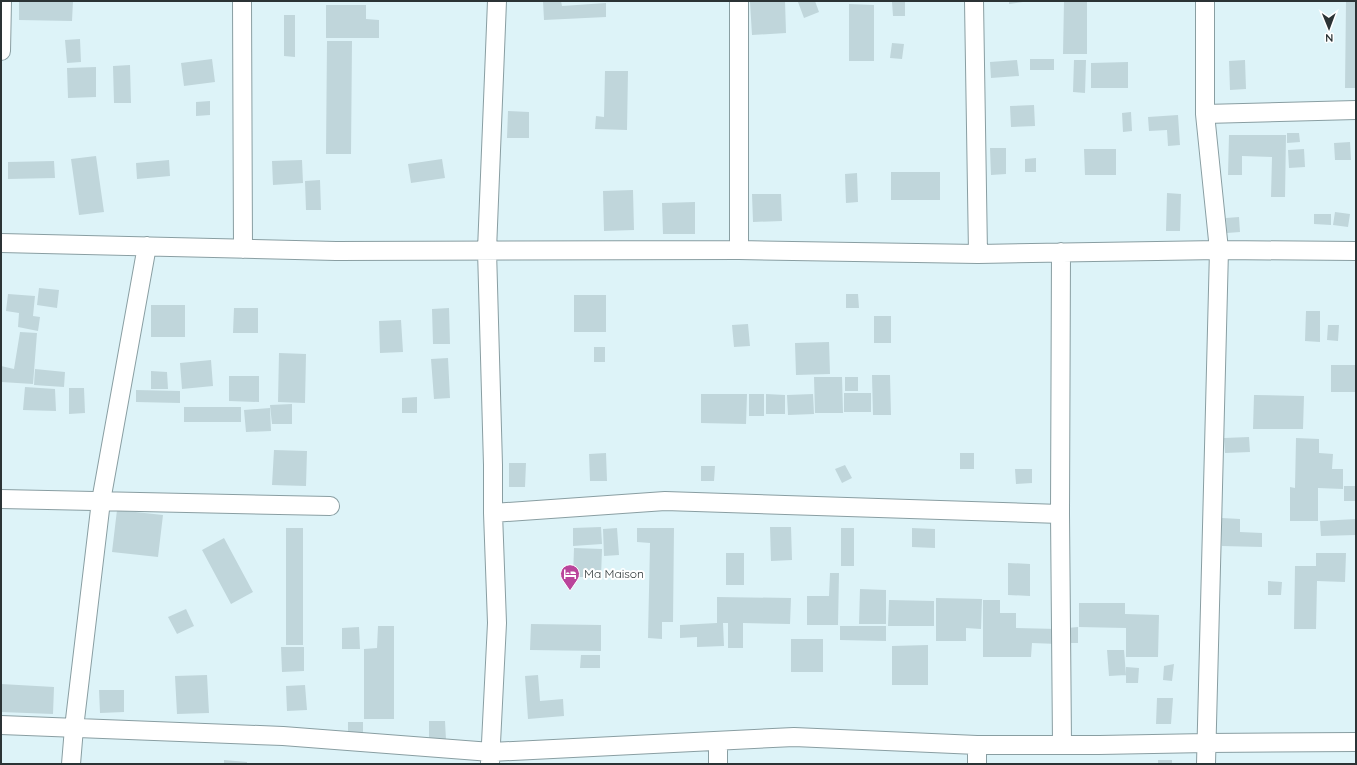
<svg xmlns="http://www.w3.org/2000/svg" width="1357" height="765" font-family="Quicksand,sans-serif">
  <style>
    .building { fill: #c0d6db }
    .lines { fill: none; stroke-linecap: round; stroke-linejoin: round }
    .street-casing { stroke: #899ea2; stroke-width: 20 }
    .street { stroke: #fff; stroke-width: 18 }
    .labels { text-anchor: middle; stroke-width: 4; stroke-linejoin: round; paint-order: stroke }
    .poi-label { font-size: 12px; fill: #2b3335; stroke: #fff; text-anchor: start }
  </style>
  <rect width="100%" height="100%" fill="#ddf3f8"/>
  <path class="building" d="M19,1H73L72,21L19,20Z
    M543,1H561L562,6L606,3V17L544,20Z
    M785,1L786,33L752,35L750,2Z
    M801,1H815L819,12L804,18L798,2Z
    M905,1V16H893L892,2Z
    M1009,1H1023V2L1009,4Z
    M1064,1H1087V54H1063Z
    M1346,1H1356V88H1345Z
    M849,4L874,5V61H849Z
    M326,5H366V19L379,20V38H326Z
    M284,15H295V57L284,56Z
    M80,39L81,62L67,63L65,40Z
    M327,41H352L351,154H326Z
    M892,43L904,44L902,59L890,58Z
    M212,59L215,82L184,86L181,63Z
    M1030,59H1054V70H1030Z
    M1017,60L1019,76L991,78L990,62Z
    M1074,60H1086L1085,93L1073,92Z
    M1245,60L1246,89L1230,90L1229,61Z
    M1128,62V88H1091V63Z
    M130,65L131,103H114L113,66Z
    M96,67V97L68,98L67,68Z
    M605,71H628L627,130L595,129L596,116L604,117Z
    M210,101V115L196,116V102Z
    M1034,105L1035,126L1011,127L1010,106Z
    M508,111L529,112V138H507Z
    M1131,112L1132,131L1123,132L1122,113Z
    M1178,115L1180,145L1168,146L1167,130L1149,131L1148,117Z
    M1287,133H1299L1300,142L1287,143Z
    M1229,135H1286L1285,197H1271L1272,157L1242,156V175H1228Z
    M1350,142L1351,160H1335L1334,143Z
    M990,148H1006V174L991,175Z
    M1084,149H1116V175H1085Z
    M1304,149L1305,167L1289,168L1288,150Z
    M96,156L104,212L79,215L71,159Z
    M1036,158V172H1025V159Z
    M442,159L445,178L411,183L408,164Z
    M169,160L170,176L137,179L136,163Z
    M302,160L303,183L273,185L272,161Z
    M54,161L55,178L8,179V162Z
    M891,172H940V200H891Z
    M857,173L858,202L846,203L845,174Z
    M320,180L321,210H306L305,181Z
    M633,190L634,230L604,231L603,191Z
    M1167,193L1181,194L1180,231H1166Z
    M752,194H781L782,221L753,222Z
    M695,202V234H663L662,203Z
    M1335,212L1350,214L1348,227L1333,225Z
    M1314,214H1331V225L1314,224Z
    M1239,217L1240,232L1227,233L1226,218Z
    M39,288L59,290L57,308L37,305Z
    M8,294L35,296L33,316L40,317L38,331L18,327L19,313L6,311Z
    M846,294H858L859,308H846Z
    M574,295H606V332H574Z
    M151,305H185V337H151Z
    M234,308H258V333H233Z
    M449,308L450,344H433L432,309Z
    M1306,311H1320V342L1305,341Z
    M874,316H891V343H874Z
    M401,320L403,352L380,353L379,321Z
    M748,324L750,346L734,347L732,325Z
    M1328,325H1339L1338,341L1327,340Z
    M20,332L37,333L33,384L1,382V366L14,369Z
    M829,342L830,374L796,375L795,343Z
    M594,347H605V362H594Z
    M279,353L306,354L305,403L278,402Z
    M448,358L450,398L434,399L431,359Z
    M211,360L213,386L182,389L180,363Z
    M1331,365H1356V392H1331Z
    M35,369L65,372L64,387L34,385Z
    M151,371L167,372L168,389H151Z
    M872,375H890L891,415H873Z
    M229,376H259V402L229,401Z
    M814,377H842L843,413H815Z
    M845,377H858V391H845Z
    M25,387L55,389L56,411L23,410Z
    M69,388H84L85,413L69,414Z
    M136,390L180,391V403L136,402Z
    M844,393H871V412H844Z
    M701,394H747L746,424L701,423Z
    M749,394H764V416H749Z
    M766,394L785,395V414H766Z
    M813,394L814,414L788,415L787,395Z
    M1254,395L1304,396L1303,429H1253Z
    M417,397V413H402V398Z
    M292,404V424H272L270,405Z
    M184,407H241V422H184Z
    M270,408L271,431L246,432L244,410Z
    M1249,437L1250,452L1225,453L1224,438Z
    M1296,438L1319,439V453L1333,454L1332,469H1343V489L1318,488V521H1290V487L1295,488Z
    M274,450L307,451L306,486L272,485Z
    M606,453L607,481H590L589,454Z
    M960,453H974V469H960Z
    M509,463H526L525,487H509Z
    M845,465L852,478L842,483L835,469Z
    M701,466H715L714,481H701Z
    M1015,469H1032V483L1016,484Z
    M1344,486H1356V501H1344Z
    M117,510L163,515L158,557L112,552Z
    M1222,518L1240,519V532L1262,533V547L1222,546Z
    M1356,519V535L1321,536L1320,521Z
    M601,527L602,544L573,546V528Z
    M770,527H791L792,560L771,561Z
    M286,528H303V645H286Z
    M617,528L619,555L604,556L603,529Z
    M637,528H674L673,622H662V639L648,638L650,543L637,542Z
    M841,528H854V566H841Z
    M912,528L935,529V548L912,547Z
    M224,538L253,592L231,604L202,550Z
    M574,548L602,549L601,577H573Z
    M726,553H744V585H726Z
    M1316,553H1346L1345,582L1317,581L1316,629H1294L1295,566H1316Z
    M1008,563L1030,564V596L1008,595Z
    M830,573H839L838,625H807V596H829Z
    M1268,581L1282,582L1281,595H1268Z
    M860,589L886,590V624H859Z
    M717,597L791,598L790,624L743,623V648H728V623H723L724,646L697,647V637L680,638V625L717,623Z
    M936,598L982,599L981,629L966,628V641H936Z
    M889,600L934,601V626H888Z
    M983,600H1000V613H1016V628L1058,629V644L1032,643L1031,657H983Z
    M1079,603H1125V614L1159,615L1158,657H1126V628L1079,627Z
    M186,609L194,626L177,634L168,617Z
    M531,624L601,625V651L530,650Z
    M378,626H394V719H364V649L377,648Z
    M840,626H886V641L840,640Z
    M359,627L360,649H342V628Z
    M1078,627V643H1068L1067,628Z
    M791,639H823V672H791Z
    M928,645V685H892V646Z
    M281,647H304V671L282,672Z
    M1107,650H1124L1126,675L1109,676Z
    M581,655H600V668H580Z
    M1174,664L1172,681L1163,680L1164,666Z
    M1126,667L1139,668L1138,683H1126Z
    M207,675L209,713L177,714L175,676Z
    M538,675L540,701L563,699L564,716L528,719L525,676Z
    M1,684L54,687L53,714L1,712Z
    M305,685L307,710L287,711L286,686Z
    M99,690H124V712L100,713Z
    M1157,698H1173L1171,724H1156Z
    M429,721H445L446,740H429Z
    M348,722H363V733H348Z
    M224,760L247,762V764H224Z
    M1158,760H1172V764H1158Z"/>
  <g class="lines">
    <defs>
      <path id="street" d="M242,1L243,249
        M974,1L978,254
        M1205,1V114L1219,250L1206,764
        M1,51L2,1
        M1205,114L1356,110
        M1,243L336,251L739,250L978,254L1219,250L1356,251
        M739,250V1
        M1061,252L1060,514L1062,744
        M1,499L330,506
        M493,513L665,501L1060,514
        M1,725L283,736L491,752L794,737L977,745H1099L1207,743L1356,742
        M718,741V764
        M490,763L497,623L493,513V465L487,250L497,1
        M71,764L74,728L101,501L147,246
        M977,764V745"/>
    </defs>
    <use href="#street" class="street-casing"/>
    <use href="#street" class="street"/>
  </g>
  <defs>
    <symbol id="hotel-pin" viewBox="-11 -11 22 30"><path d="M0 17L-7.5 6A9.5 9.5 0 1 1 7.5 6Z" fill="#ba449b" stroke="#fff"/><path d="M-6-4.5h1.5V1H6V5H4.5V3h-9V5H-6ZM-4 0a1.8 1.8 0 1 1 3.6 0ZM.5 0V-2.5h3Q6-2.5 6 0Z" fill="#fff"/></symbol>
  </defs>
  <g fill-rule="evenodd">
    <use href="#hotel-pin" x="559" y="563" width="22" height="30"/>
  </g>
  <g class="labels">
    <g class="poi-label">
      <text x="584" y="578">Ma Maison</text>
    </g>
  </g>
  <rect width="1357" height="765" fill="none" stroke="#2b3335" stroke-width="4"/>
  <g transform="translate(1329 28) rotate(179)" stroke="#ffffff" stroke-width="3" paint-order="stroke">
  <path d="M0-3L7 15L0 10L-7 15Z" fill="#2b3335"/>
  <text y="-6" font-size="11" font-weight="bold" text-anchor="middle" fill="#2b3335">N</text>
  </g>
</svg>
